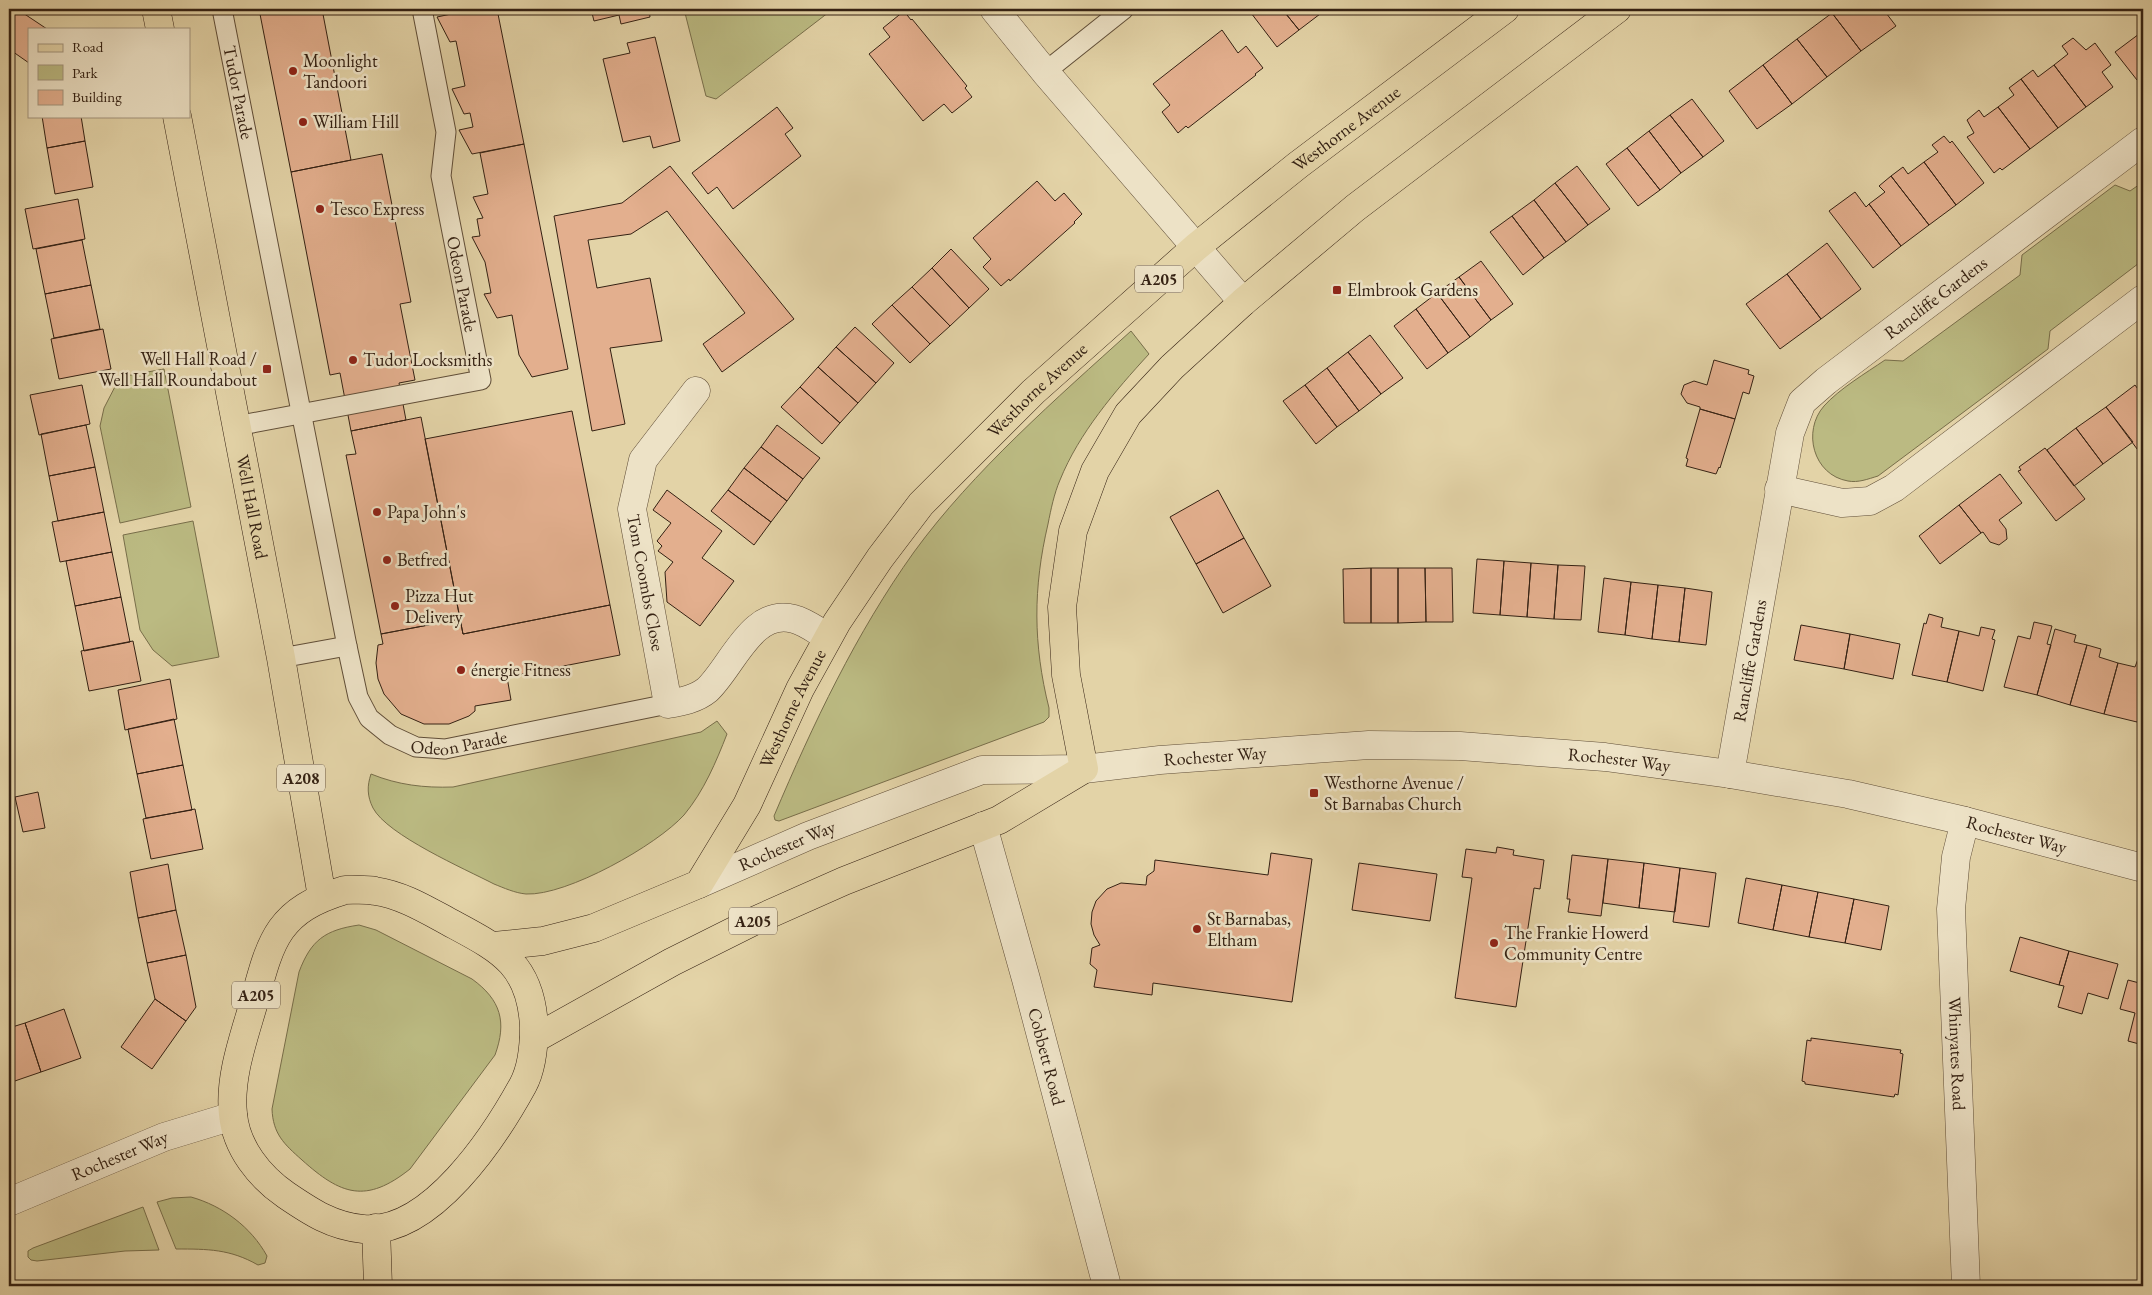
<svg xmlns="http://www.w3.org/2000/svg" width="2152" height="1295" font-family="'EB Garamond',serif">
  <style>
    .green { fill: #bbba82; stroke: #786e4a }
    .building { fill: #e3af8e; stroke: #342113 }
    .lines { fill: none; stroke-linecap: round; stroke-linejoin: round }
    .service-casing { stroke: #604e38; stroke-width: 21 }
    .minor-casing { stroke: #604e38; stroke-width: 29 }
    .tertiary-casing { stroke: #604e38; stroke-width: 29 }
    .primary-casing { stroke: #342113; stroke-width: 29 }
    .trunk-casing { stroke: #342113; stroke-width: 29 }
    .service { stroke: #ede2c6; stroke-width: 19 }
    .minor { stroke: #ede2c6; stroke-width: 28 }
    .tertiary { stroke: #ede2c6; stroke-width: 28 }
    .primary { stroke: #e3d3a7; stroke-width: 28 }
    .trunk { stroke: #e3d3a7; stroke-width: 28 }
    .poi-dot { fill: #8f2418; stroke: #ede2c6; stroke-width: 2 }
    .labels { text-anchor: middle; stroke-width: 5; stroke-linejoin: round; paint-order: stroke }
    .shield { fill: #ede2c6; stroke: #6c5b49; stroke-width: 1 }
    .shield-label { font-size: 16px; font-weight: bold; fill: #342113 }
    .poi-label { font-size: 18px; fill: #342113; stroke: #ede2c6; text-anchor: start }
    .street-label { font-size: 18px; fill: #342113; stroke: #ede2c6 }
  </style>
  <rect width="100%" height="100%" fill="#e3d3a7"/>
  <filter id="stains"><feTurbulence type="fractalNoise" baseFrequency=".004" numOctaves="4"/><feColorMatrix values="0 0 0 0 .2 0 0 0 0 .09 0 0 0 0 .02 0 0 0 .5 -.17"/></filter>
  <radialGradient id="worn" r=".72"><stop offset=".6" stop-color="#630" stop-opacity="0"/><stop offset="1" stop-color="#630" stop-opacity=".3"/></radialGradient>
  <path class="green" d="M684,9H833L716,99L706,96Z
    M2143,182V260L2050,331L2048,349L1878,476C1868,479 1858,483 1848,481C1813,475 1802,431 1824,406C1839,389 1866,373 1885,360L1903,361L2020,275L2022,255L2115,185L2130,191Z
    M1131,331L1149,354C1115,391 1079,433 1060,480C1054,494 1051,509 1048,524C1033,588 1033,644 1049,708V717L1044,722L779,821L775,820L774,816C813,724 856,633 914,552C973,471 1057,398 1131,331Z
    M164,369L191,507L120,523L100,426L104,408L120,377Z
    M193,521L219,657L172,666L153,650L140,630L123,535Z
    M717,721L727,734C716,762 704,791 684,815C657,845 567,896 526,894C515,893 504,888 494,884C465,869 387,835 373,808C367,796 367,786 371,774C398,785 424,788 453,787L701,732Z
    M359,925L376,930L472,979C501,1000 507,1022 495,1055L410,1169C366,1204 341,1195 302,1160C284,1144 273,1134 272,1109L299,972C311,940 325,930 359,925Z
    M191,1197C223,1206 251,1227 267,1256L265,1263L258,1265C230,1249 208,1249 176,1249L157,1202L172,1198Z
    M143,1207L159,1250L125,1251L37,1261L31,1260L28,1257V1251L33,1248Z"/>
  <path class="building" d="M9,9H17L47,29H29V63L9,49Z
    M259,9H322L351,160L291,172Z
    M450,9H497L524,144L472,154L459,130L473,127L470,113L464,114L452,89L465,86L456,41L450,42L437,17L451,14Z
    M591,9H649L650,17L621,24L619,15L594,21Z
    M1248,9H1282L1299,30L1277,47Z
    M1282,9H1316L1320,14L1299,30Z
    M1316,9H1327L1320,14Z
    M1838,9H1883L1896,26L1861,51L1832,13Z
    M904,11L911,20L912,19L967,86L965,88L972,97L952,113L944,104L923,121L869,54L890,37L883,28Z
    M1832,13L1861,51L1827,77L1797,39Z
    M1222,30L1238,53L1246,46L1263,68L1255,74L1256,75L1188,128L1186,126L1178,133L1162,112L1170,105L1153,84Z
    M2143,31V75L2137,80L2115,52Z
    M655,37L680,141L653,148L650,136L623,142L603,59L630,53L627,43Z
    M2073,38L2086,50L2095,43L2111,65L2102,72L2113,87L2086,107L2054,65L2068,54L2062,46Z
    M1797,39L1827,77L1792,104L1763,65Z
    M1763,65L1792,104L1757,129L1729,91Z
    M2054,65L2086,107L2058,128L2021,79L2033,70L2038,77Z
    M2021,79L2058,128L2030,149L1998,107L2014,95L2009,88Z
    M1692,99L1724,141L1703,157L1670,115Z
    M777,107L793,128L785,134L801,156L733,209L717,187L708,194L692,173Z
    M1998,107L2030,149L2002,170L2000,168L1994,173L1967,137L1974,133L1967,120L1979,110L1984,117Z
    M1670,115L1703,157L1681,173L1649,131Z
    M42,116H81L85,141L47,148Z
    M1649,131L1681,173L1660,190L1627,148Z
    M1944,136L1950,143L1952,141L1984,183L1956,205L1924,162L1938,152L1932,145Z
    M85,141L93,187L55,194L47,148Z
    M524,144L568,369L532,377L519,355L512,315L497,318L484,294L491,293L485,262L472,237L480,236L477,219L483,218L473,197L488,194L480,153Z
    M1627,148L1660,190L1638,206L1606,164Z
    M382,154L411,302L400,304L415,380L399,383L406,420L351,431L340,373L330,375L291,172Z
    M1924,162L1956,205L1929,225L1891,176L1903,167L1908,174Z
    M670,166L794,319L722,372L703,344L745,313L667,211L631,234L588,240L597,288L650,278L662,341L610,348L625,424L592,431L554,216L622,203Z
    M1577,166L1610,209L1588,225L1555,183Z
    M1891,176L1929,225L1901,246L1869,204L1885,192L1879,186Z
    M1037,181L1055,201L1064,193L1082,214L1074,222L1075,223L1010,281L1009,279L1001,286L983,267L991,259L973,238Z
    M1555,183L1588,225L1566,242L1534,200Z
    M1855,192L1866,207L1869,204L1901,246L1873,268L1829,211Z
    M78,199L85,239L33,249L25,209Z
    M1534,200L1566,242L1544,258L1512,216Z
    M1512,216L1544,258L1523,275L1490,232Z
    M82,240L91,285L45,294L36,249Z
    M1827,243L1861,289L1821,319L1787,274Z
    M951,249L989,289L969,308L932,268Z
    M1481,261L1513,304L1491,320L1459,277Z
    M932,268L969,308L950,326L912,287Z
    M1787,274L1821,319L1780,349L1746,304Z
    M1459,277L1491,320L1470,337L1437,293Z
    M91,285L100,329L54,338L45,294Z
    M912,287L950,326L930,344L892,305Z
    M1437,293L1470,337L1448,353L1416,309Z
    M892,305L930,344L910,363L872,324Z
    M1416,309L1448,353L1427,369L1394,326Z
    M855,327L894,363L876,383L836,347Z
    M103,329L111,369L59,379L51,339Z
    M1370,335L1403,378L1381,394L1348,352Z
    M836,347L876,383L858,403L818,367Z
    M1348,352L1381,394L1359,411L1327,368Z
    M1714,360L1749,370L1748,374L1754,376L1749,394L1743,392L1735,419L1700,409V407L1687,403L1681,394L1684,385L1694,381L1707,385Z
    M818,367L858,403L840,423L800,387Z
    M1327,368L1359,411L1337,427L1305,385Z
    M82,385L90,424L39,435L30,395Z
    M1305,385L1337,427L1316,444L1283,401Z
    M2135,385L2143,396V457L2106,407Z
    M800,387L840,423L822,444L781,407Z
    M2106,407L2133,442L2103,464L2076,428Z
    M1700,409L1735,419L1720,468L1719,467L1716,474L1686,466L1688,459L1686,458Z
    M572,411L610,605L463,634L425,439Z
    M421,417L460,619L381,634L346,455L356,454L351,431Z
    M86,425L95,467L49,476L41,434Z
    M777,425L820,458L803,479L761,447Z
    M2076,428L2103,464L2074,486L2047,450Z
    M761,447L803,479L787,501L744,468Z
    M2045,448L2085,499L2056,521L2018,471L2021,470L2019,467Z
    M95,467L104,512L58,521L49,476Z
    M744,468L787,501L771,522L728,490Z
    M2000,474L2022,503L1999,520L2006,529L2007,539L1999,545L1990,542L1983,532L1981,533L1959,505Z
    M667,490L722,531L702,558L734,581L700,626L667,602L665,572L673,562L658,551L662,546L657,541L671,523L653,510Z
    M728,490L771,522L754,545L711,511Z
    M1218,490L1244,538L1196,564L1170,517Z
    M1959,505L1981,533L1940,564L1919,536Z
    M104,512L112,552L60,562L52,522Z
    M1244,538L1271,586L1223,613L1196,564Z
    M112,552L121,597L75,606L66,561Z
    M1477,559L1504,561L1500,615L1473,613Z
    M1504,561L1531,563L1527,617L1500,615Z
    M1531,563L1558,565L1554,619L1527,617Z
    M1558,565L1585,566L1581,620L1554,619Z
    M1371,568H1398V623H1371Z
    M1371,568V623H1344L1343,569Z
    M1398,568H1425L1426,622L1398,623Z
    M1425,568H1452L1453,622H1426Z
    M1604,578L1631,582L1625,635L1598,632Z
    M1631,582L1658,585L1652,639L1625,635Z
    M1658,585L1685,588L1679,642L1652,639Z
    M1685,588L1712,592L1706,645L1679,642Z
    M121,597L130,642L84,651L75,606Z
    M610,605L620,655L507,677L511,700L475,706V711L469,716L449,724H424L401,714L384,694L378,679L376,663L378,645L383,644L381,634L460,619L463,634Z
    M1929,614L1943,618L1941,627L1959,631L1947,682L1912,675L1924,623L1926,624Z
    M2034,622L2052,626L2047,644L2051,645L2037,695L2004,687L2018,636L2030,639Z
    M1801,625L1850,634L1844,669L1794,660Z
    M1981,627L1995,630L1992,639L1995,640L1983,691L1947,682L1959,631L1979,636Z
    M2055,629L2076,635L2074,642L2087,645L2070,705L2037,695Z
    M1850,634L1900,644L1893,679L1844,669Z
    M133,641L141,681L89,691L81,651Z
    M2087,645L2101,649L2099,657L2118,663L2104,714L2070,705Z
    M2138,659L2143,660V721L2138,719L2137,722L2104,714L2118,663L2135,667Z
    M170,679L177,719L125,730L118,690Z
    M174,719L183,765L137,774L128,729Z
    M183,765L192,810L146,818L137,774Z
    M38,792L45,828L23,832L15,797Z
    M195,809L203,849L151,859L143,819Z
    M1497,847L1514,850L1513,855L1544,860L1540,889L1534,888L1516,1007L1455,998L1472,878L1462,877L1466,849L1496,853Z
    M1271,853L1312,859L1292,1002L1153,983L1152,995L1094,987L1097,970L1090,964L1092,948L1100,945L1094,935L1091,924L1092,912L1096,901L1107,889L1121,883L1146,885L1147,876L1154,871L1155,860L1268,875Z
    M1572,855L1608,859L1601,916L1568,912L1570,899H1567Z
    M1608,859L1644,863L1639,908L1603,903Z
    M1359,863L1437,874L1430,921L1352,910Z
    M1644,863L1680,868L1675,912L1639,908Z
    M168,864L176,910L138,918L130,872Z
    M1680,868L1716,873L1709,927L1673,922Z
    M1746,878L1782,885L1773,930L1738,923Z
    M1782,885L1818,892L1809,937L1773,930Z
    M1818,892L1854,899L1845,943L1809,937Z
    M1854,899L1889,906L1881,950L1845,943Z
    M176,910L186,955L147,963L138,918Z
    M2020,937L2069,951L2059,985L2010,971Z
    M2069,951L2118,964L2108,999L2088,993L2082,1014L2058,1007L2064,986L2059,985Z
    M186,955L196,1007L186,1021L155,999L147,963Z
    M2128,980L2143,984V1045L2128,1041L2135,1013L2120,1009Z
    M155,999L186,1021L152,1069L121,1047Z
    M64,1009L81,1058L41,1072L25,1023Z
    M25,1023L41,1072L9,1083V1028Z
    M1811,1038L1901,1050L1900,1053L1903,1054L1898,1095L1895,1094L1894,1097L1805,1084V1082L1802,1081L1807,1040L1811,1041Z"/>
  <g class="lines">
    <defs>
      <g id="service">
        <path id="s1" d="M222,9L347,646L358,697L369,718L390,735L416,747L445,749L668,704"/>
        <path d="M1045,72L1124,9"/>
        <path d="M236,426L481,380L441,176L446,132L422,9"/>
        <path d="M281,658L347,646"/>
      </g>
      <g id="minor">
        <path d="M994,9L1045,72L1243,302"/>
        <path id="s2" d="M696,391L643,460L632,509L668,704C681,702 696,699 707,690C732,667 752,607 794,619C806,622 817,631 828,637"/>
        <path d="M1779,489L1842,503L1870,501L1894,488L2143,299"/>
        <path id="s3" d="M1730,774L1790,433L1802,402L1826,381L2143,141"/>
        <path id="s4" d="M1965,821L1956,857L1951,909L1966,1286"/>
        <path id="s5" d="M983,826L1026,979L1107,1286"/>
      </g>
      <g id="tertiary">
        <path id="s6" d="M699,884L808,836L982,770L1084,769L1160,760L1369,745L1460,746L1605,757L1730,774L1848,794L1965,821L2143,868"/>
        <path id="s7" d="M9,1202L164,1137L233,1116"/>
      </g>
      <g id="primary">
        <path d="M156,9L160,29"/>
        <path id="s8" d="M177,116L281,658L322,897"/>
      </g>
      <g id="trunk">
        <path d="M345,890C355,890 366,889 375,891C402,895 425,909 449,922C499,949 531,963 534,1027C534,1046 532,1068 523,1085C495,1136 431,1235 363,1229C332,1226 311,1212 286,1195C260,1177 236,1148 233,1114C229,1077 244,1037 254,1002C271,939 278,910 345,890Z"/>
        <path id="s9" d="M494,946L543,941L594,928L699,884L747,805L800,689L837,622L880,558L921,504L1033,392L1196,247L1298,165L1505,9"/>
        <path d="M534,1039L672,962L754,921L844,881L999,820L1084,769L1066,675L1062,607L1073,531L1095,471L1128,414L1172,367L1243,302L1355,208L1617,9"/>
        <path d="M376,1228L378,1286"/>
      </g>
    </defs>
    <use href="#service" class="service-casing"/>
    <use href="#minor" class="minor-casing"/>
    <use href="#tertiary" class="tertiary-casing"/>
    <use href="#primary" class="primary-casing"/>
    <use href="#trunk" class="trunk-casing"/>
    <use href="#service" class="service"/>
    <use href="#minor" class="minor"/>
    <use href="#tertiary" class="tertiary"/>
    <use href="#primary" class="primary"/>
    <use href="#trunk" class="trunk"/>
  </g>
  <g class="poi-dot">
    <circle cx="293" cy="71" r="5"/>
    <circle cx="303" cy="122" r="5"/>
    <circle cx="320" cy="209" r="5"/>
    <rect x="1332" y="285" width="10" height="10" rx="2.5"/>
    <circle cx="353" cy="360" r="5"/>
    <rect x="262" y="364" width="10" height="10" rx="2.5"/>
    <circle cx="377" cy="512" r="5"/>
    <circle cx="387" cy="560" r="5"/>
    <circle cx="395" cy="606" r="5"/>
    <circle cx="461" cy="670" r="5"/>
    <rect x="1309" y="788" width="10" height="10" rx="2.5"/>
    <circle cx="1197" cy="929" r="5"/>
    <circle cx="1494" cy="943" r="5"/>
  </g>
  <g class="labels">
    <g class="shield">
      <rect x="1135" y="265.5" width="48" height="27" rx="4"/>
      <rect x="277" y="764.5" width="48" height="27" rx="4"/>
      <rect x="729" y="907.5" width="48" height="27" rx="4"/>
      <rect x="232" y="981.5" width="48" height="27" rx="4"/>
    </g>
    <g class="shield-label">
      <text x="1159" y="285">A205</text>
      <text x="301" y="784">A208</text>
      <text x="753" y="927">A205</text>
      <text x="256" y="1001">A205</text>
    </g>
    <g class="poi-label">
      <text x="303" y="67">Moonlight<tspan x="303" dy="21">Tandoori</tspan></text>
      <text x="313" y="128">William Hill</text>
      <text x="330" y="215">Tesco Express</text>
      <text x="1347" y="296">Elmbrook Gardens</text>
      <text x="257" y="365" text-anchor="end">Well Hall Road /<tspan x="257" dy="21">Well Hall Roundabout</tspan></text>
      <text x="363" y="366">Tudor Locksmiths</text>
      <text x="387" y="518">Papa John's</text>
      <text x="397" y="566">Betfred</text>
      <text x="405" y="602">Pizza Hut<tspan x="405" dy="21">Delivery</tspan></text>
      <text x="471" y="676">énergie Fitness</text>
      <text x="1324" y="789">Westhorne Avenue /<tspan x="1324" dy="21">St Barnabas Church</tspan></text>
      <text x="1207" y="925">St Barnabas,<tspan x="1207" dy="21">Eltham</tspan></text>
      <text x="1504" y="939">The Frankie Howerd<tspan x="1504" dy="21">Community Centre</tspan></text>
    </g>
    <g class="street-label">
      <text dy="6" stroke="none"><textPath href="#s1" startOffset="85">Tudor Parade</textPath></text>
      <text dy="6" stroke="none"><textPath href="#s9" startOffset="1225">Westhorne Avenue</textPath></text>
      <text transform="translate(462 284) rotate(79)" y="6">Odeon Parade</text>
      <text dy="6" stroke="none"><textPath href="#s3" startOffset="549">Rancliffe Gardens</textPath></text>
      <text dy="6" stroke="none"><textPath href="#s9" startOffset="820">Westhorne Avenue</textPath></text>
      <text dy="6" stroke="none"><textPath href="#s8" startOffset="398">Well Hall Road</textPath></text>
      <text dy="6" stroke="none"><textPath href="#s2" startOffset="212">Tom Coombs Close</textPath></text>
      <text dy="6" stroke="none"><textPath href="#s3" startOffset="115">Rancliffe Gardens</textPath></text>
      <text dy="6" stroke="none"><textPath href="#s9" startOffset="415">Westhorne Avenue</textPath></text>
      <text dy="6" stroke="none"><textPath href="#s1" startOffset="824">Odeon Parade</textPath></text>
      <text dy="6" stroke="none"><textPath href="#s6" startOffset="539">Rochester Way</textPath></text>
      <text dy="6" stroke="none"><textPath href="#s6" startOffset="944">Rochester Way</textPath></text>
      <text dy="6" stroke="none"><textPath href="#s6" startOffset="1349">Rochester Way</textPath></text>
      <text dy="6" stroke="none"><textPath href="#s6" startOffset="96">Rochester Way</textPath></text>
      <text dy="6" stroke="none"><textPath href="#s4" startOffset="234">Whinyates Road</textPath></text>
      <text dy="6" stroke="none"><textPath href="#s5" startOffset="239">Cobbett Road</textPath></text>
      <text dy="6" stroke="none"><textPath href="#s7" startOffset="120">Rochester Way</textPath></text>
    </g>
  </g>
  <rect width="2152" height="1295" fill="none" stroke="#e3d3a7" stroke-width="30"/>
  <rect x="10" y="10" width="2132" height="1275" fill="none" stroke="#342113" stroke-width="2.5"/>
  <rect x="15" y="15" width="2122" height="1265" fill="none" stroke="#342113"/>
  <rect x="28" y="28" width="162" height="90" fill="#ede2c6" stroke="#a3957e"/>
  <rect x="38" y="44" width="25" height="8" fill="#e3d3a7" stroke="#a3957e"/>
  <text x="72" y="52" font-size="15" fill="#342113">Road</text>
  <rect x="38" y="65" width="25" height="15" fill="#bbba82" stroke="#a3957e"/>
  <text x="72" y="78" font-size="15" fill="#342113">Park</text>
  <rect x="38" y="90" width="25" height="15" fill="#e3af8e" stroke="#a3957e"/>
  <text x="72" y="102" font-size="15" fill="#342113">Building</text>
  <rect width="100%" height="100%" filter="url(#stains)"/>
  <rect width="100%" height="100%" fill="url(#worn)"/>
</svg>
